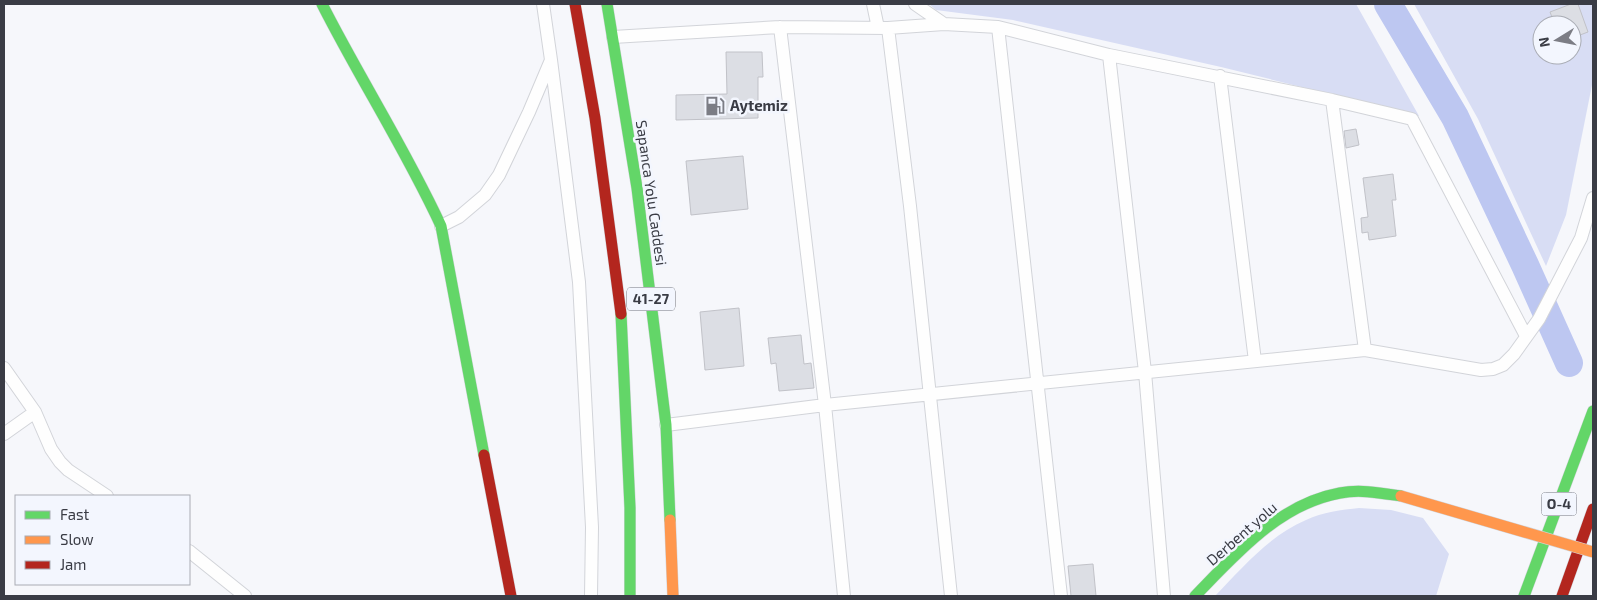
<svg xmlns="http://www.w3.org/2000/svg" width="1597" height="600" font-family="'Exo 2',sans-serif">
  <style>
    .green { fill: #d8ddf4; fill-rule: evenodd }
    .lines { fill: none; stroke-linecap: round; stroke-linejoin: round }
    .river { stroke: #bdc7f1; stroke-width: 28 }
    .building { fill: #dcdee4; stroke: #c1c2c8 }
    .street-casing { stroke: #d2d4d9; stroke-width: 14 }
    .fast-casing { stroke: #d2d4d9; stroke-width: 12 }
    .slow-casing { stroke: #d2d4d9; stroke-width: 12 }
    .jam-casing { stroke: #d2d4d9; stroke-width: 12 }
    .street { stroke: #fefefe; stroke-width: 12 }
    .fast { stroke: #63d668; stroke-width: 11 }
    .slow { stroke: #ff974d; stroke-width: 11 }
    .jam { stroke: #b3261e; stroke-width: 11 }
    .slow-bridge-casing { stroke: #d2d4d9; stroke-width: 12; stroke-linecap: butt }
    .slow-bridge { stroke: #ff974d; stroke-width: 11 }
    .labels { text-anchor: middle; stroke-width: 5; stroke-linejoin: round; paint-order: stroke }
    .shield { fill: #f3f6fe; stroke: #72747c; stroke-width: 1 }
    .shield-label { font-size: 14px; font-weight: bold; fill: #3a3c45 }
    .poi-label { font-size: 15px; font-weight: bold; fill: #3a3c45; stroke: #f3f6fe; text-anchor: start }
    .street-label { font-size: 15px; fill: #3a3c45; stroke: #f3f6fe }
  </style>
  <rect width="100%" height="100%" fill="#f6f7fb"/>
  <path class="green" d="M929,4H1356L1419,116L1221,67L1013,20L936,10Z
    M1414,4H1593V80L1566,215L1546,266L1478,119ZM1542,25H1572V55H1542Z
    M1359,508L1391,510L1423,518L1449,554L1436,596H1215C1242,568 1270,535 1306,520C1323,512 1341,510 1359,508Z"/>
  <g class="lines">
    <path class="river" d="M1388,4L1455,117L1525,265L1569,363"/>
  </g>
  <path class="building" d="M1571,4H1578L1588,32L1572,38V25H1555L1550,12Z
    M726,52H762L763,77H758V118L676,120V95L727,94Z
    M1356,129L1359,145L1346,148L1344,131Z
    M743,156L748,209L691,215L686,161Z
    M1393,174L1396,200H1392L1396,236L1369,240L1368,232L1362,233L1361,218L1368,217L1363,178Z
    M739,308L744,366L705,370L700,312Z
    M801,335L804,364L811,363L814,388L779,391L776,363L771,364L768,338Z
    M1093,564L1096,596H1071L1068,566Z"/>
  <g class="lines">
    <defs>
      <path id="street" d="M873,4L878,28
        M915,4L944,24
        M780,27L825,405L844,596
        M998,27L1061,596
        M888,28L910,206L951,596
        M613,37L780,27L888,28L944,24L998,27L1109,55L1332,100L1412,119L1526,336
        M1109,55L1145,372L1164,596
        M551,60L579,282L592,527L591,596
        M1220,76L1255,361
        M1332,100L1365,350
        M441,226L459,217L485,195L499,175L529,112L551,60L543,4
        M4,368L35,412L51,449L60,462L68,470L107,496
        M666,425L825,405L1365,350L1481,370L1493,369L1503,365L1514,354L1539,319L1581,238L1593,198
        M4,434L35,412
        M189,551L245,596"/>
      <path id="fast" d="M322,4C360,79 406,150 441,226L484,455
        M607,4L637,188L666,425L670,520
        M621,314L630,508V596
        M1195,596C1236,554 1279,504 1340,493C1360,489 1381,493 1401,496
        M1524,596L1593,411"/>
      <path id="slow" d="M670,520L673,596"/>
      <path id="jam" d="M575,4L595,118L621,314
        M484,455L511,596
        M1562,596L1593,509"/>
    </defs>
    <use href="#street" class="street-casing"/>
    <use href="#fast" class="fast-casing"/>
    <use href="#slow" class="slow-casing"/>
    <use href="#jam" class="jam-casing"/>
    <use href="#street" class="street"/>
    <use href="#fast" class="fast"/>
    <use href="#slow" class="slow"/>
    <use href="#jam" class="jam"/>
    <defs>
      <path id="slow-bridge" d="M1401,496L1593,552"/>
    </defs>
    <use href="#slow-bridge" class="slow-bridge-casing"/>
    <use href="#slow-bridge" class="slow-bridge"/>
  </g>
  <defs>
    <symbol id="fuel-bare" viewBox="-9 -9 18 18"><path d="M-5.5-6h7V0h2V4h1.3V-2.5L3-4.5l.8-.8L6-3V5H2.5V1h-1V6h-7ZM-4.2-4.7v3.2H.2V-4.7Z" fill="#7c7d85" stroke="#f3f6fe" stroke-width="2.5" paint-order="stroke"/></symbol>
  </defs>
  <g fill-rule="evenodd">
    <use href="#fuel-bare" x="701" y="92" width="28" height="28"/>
  </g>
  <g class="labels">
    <g class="shield">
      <rect x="627" y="287.5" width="48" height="23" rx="4"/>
      <rect x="1541.5" y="492.5" width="35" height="23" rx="4"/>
    </g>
    <g class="shield-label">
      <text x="651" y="304">41-27</text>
      <text x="1559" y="509">O-4</text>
    </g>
    <g class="poi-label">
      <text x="730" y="111">Aytemiz</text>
    </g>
    <g class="street-label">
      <text transform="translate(651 193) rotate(82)" y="5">Sapanca Yolu Caddesi</text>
      <text transform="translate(1242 534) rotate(-41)" y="5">Derbent yolu</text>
    </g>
  </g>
  <rect width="1597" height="600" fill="none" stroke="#3a3c45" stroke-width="10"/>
  <rect x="15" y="495" width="175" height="90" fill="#f3f6fe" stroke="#a9acb4"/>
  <rect x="25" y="511" width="25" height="8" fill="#63d668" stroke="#a9acb4"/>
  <text x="60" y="520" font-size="15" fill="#3a3c45">Fast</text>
  <rect x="25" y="536" width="25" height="8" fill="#ff974d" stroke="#a9acb4"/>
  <text x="60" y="545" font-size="15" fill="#3a3c45">Slow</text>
  <rect x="25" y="561" width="25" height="8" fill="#b3261e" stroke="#a9acb4"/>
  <text x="60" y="570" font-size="15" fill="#3a3c45">Jam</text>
  <g transform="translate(1557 40) rotate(260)"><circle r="24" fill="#f3f6fe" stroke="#a9acb4"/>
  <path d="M0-4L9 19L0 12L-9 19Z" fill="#7c7d85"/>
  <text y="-8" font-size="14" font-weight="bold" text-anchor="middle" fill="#3a3c45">N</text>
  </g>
</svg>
